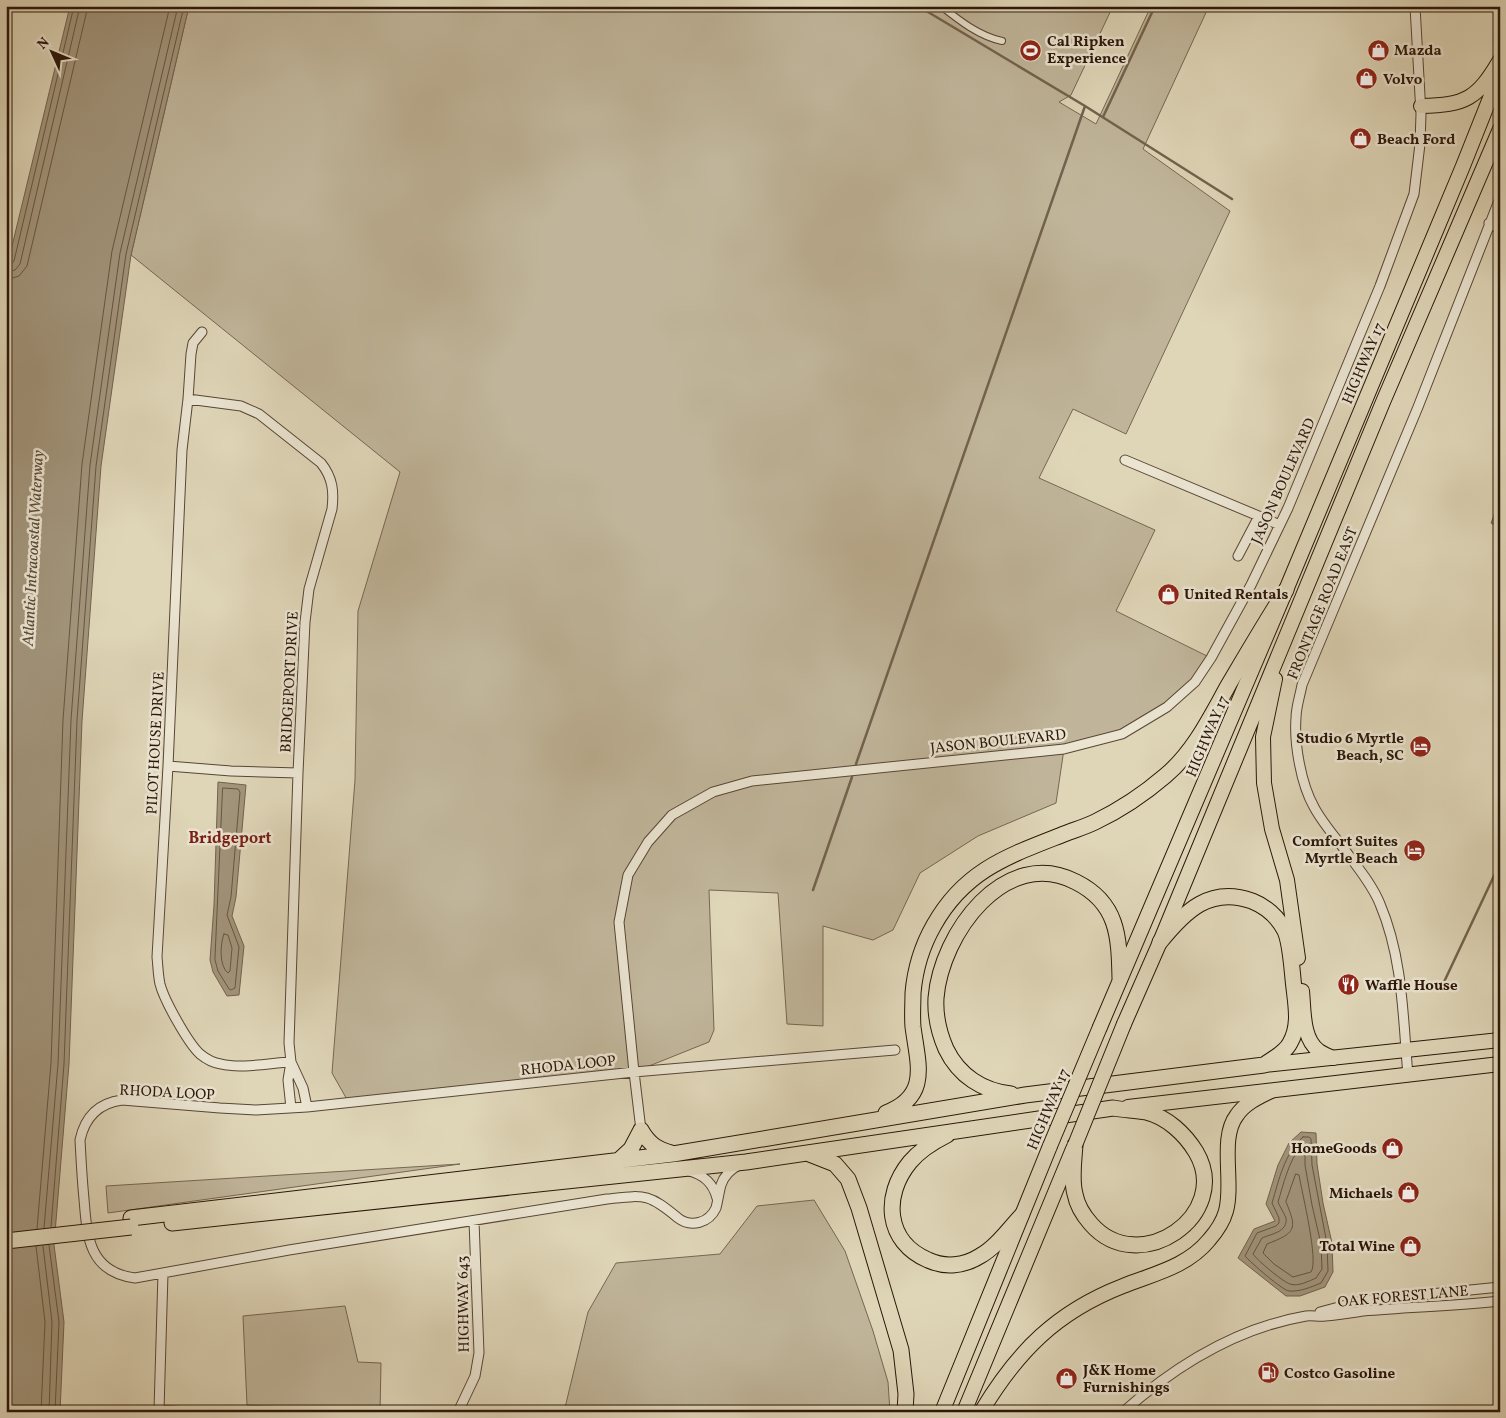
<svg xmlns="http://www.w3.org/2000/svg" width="1506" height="1418" font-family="Vollkorn,serif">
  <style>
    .green { fill: #c0b59a; stroke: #766652 }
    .water { fill: #a2957c; stroke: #72624e }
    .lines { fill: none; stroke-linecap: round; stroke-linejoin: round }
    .shore { stroke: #665642; stroke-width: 1 }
    .stream { stroke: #72624e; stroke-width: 2.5 }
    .pedestrian-casing { stroke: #584635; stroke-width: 8 }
    .minor-casing { stroke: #584635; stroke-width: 11 }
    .primary-casing { stroke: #2b1609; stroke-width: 16 }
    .trunk-casing { stroke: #2b1609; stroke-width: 16 }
    .motorway-casing { stroke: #2b1609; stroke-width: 17 }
    .pedestrian { stroke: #eae4d1; stroke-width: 6 }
    .minor { stroke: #eae4d1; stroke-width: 9 }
    .primary { stroke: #dfd6b8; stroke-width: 14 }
    .trunk { stroke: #dfd6b8; stroke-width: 14 }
    .motorway { stroke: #dfd6b8; stroke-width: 15 }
    .trunk-bridge-casing { stroke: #2b1609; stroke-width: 16; stroke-linecap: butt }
    .motorway-bridge-casing { stroke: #2b1609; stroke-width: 17; stroke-linecap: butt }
    .trunk-bridge { stroke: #dfd6b8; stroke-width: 14 }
    .motorway-bridge { stroke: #dfd6b8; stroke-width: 15 }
    .labels { text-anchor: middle; stroke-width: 5; stroke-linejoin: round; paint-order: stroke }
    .poi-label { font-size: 15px; font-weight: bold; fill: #2b1609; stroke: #eae4d1; text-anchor: start }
    .street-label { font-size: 15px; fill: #2b1609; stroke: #eae4d1 }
    .water-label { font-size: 16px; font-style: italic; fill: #5b4937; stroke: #eae4d1 }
    .neighbourhood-label { font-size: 16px; font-weight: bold; fill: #7a1f14; stroke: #eae4d1 }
  </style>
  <rect width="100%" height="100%" fill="#dfd6b8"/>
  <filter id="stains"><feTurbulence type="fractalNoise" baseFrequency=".004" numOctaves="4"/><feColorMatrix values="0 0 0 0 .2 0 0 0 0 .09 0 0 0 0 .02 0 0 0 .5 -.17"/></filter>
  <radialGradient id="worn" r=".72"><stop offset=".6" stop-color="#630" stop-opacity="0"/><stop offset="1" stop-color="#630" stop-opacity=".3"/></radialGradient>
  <path class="green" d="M189,6H1113L1071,95L1059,102L1096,124L1151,6H1209L1143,149L1230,211L1126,434L1073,409L1039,478L1155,530L1116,611L1211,658L1195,682L1122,734L1064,749L1056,803L978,836L920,873L893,930L873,940L823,926V1026L787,1024L778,893L709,890L714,1030L709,1042L634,1072L349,1103L332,1073L355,780L358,611L400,472L131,255Z
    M460,1164L108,1213L106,1186Z
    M814,1200L845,1251L873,1331L888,1382L890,1412H564L588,1312L616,1263L720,1254L757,1206Z
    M345,1306L358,1362L381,1363L380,1412L247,1405L243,1316Z"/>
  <path class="water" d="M70,6H189L131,255L101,466L82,721L69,1064L54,1245L64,1322L60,1412H6V271Z
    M1500,500V528L1491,523Z
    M218,782L246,785L236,897L232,916L244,946L239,995L227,996L213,972L210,960L214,905Z
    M1301,1132L1316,1133L1317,1164L1323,1203L1332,1243L1333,1272L1325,1287L1300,1296H1286L1238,1258L1254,1229L1275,1221L1266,1204L1278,1165L1289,1143Z"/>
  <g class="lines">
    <path class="shore" d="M6,266L11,265L14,261L74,6
      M6,272L15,270L20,264L80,6
      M6,280L19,276L27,266L88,6
      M223,788L238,789L240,792L231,897L227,915L239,947L235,988L231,990L229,989L218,971L215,960Z
      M224,934L228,935L232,948L230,971L228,973C219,966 220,944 224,934Z
      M1303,1137H1309L1311,1139L1312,1165L1327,1244L1328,1271L1321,1283C1311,1287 1300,1292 1289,1291C1282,1290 1250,1262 1245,1256L1257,1233L1276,1226L1279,1223V1218L1272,1203C1279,1180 1284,1154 1303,1137Z
      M1301,1147L1305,1149V1165L1312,1205L1321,1244L1322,1269L1316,1278C1309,1281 1298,1287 1290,1284C1283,1282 1257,1260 1253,1254L1262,1238C1271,1234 1288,1232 1286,1218C1284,1213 1280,1207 1278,1202C1283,1186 1289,1159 1301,1147Z
      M1296,1174L1299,1175C1302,1193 1319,1261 1311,1272L1293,1277L1274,1264L1263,1253L1267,1244C1295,1233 1298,1230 1286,1202Z
      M51,1227L64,1064L77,720L96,466L126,254L184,6
      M44,1228L58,1064L71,720L90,465L120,253L178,6
      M37,1229L51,1063L63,720L82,464L112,251L170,6
      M49,1245L59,1322L55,1412
      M36,1246L45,1322L41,1412
      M43,1246L52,1322L49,1412"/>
    <path class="stream" d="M918,6L1085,106L1232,199
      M1103,117L1155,6
      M856,764L1085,106
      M813,890L852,777
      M1444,982L1500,863"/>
    <defs>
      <path id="pedestrian" d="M941,6C960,21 979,36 1002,41"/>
      <path id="minor" d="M1489,223L1500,229
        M202,332L193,343L191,354L188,399L182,450L168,766L157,957C158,966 158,975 160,984C164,1000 188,1043 200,1054C206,1059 214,1063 221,1064C241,1069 270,1063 291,1062
        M188,399L241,406L259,414L321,463C333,478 334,492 332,509L309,589L305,622L298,773L289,1043L291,1062L288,1080L291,1108
        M1125,460L1280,525
        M1238,556L1259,516
        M168,766L231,771L298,773
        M291,1062L303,1088L307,1107
        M1408,1076C1403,1018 1403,958 1380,904C1372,884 1357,867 1345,850C1334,836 1322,822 1314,807C1301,784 1294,744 1296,718C1296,707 1300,696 1302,685L1418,407L1500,198
        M641,1130L634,1072L619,922L628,875L648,842L672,815L713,792L752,781L1064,749L1122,734L1167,707L1195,682L1211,658L1251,585L1288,508L1380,286L1414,194L1420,144L1421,114L1415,6
        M739,1165C731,1169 724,1176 721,1185C719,1192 718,1200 716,1208C709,1223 691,1228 678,1218C648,1193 645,1195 607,1199L289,1250L135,1278C89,1272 87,1237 84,1199C82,1179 81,1159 80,1140C85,1117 99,1103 122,1100L220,1108L256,1110L307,1107L634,1072L895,1050
        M689,1171C704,1175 713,1183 717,1198
        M163,1273L159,1410L188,1412
        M1320,1312L1361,1301L1500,1287
        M458,1412L475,1376L479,1353L474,1221
        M1123,1412C1175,1366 1236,1328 1306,1316C1312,1315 1319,1317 1325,1316C1338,1315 1350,1313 1363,1311C1409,1307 1454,1306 1500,1301"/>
      <path id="primary" d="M1264,1065L1500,1040
        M1128,1107L1500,1064"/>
      <path id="trunk" d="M1421,106C1466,105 1477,99 1500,60
        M1275,679L1263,737L1264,783L1272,829L1287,880L1298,958
        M1302,991C1304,1010 1302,1039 1319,1051C1323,1054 1329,1056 1333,1058
        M1124,1024L1160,942L1383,402L1500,129
        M1100,1027L1286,590L1463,166L1500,73
        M942,1412L1050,1146
        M964,1412L1073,1149
        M981,1412C1017,1352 1056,1312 1123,1286C1153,1274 1187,1267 1209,1240C1216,1232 1223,1222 1226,1211C1234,1182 1219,1138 1237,1115C1245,1103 1259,1097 1271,1091"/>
      <path id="motorway" d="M1011,1094C983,1091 959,1076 946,1049C939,1033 935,1016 936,998C941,934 1005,845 1076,882C1118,903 1119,936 1120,978
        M886,1113C930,1096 918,1065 913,1027C912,1016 913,1004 913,993C915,969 922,946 934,925C965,870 1008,856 1064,834C1074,830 1085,827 1095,822C1120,810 1144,794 1165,776C1194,752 1211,716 1229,684C1248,652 1266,621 1286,590
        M641,1130C649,1144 657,1149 671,1153
        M947,1135C933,1142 920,1150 910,1162C882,1196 886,1242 928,1260C945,1268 964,1266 980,1256C996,1247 1008,1230 1021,1216
        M807,1153L835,1164L848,1179L859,1208L901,1350L906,1394L905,1412
        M618,1161L631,1149L641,1130
        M131,1218L673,1154L1025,1095L1264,1065C1272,1059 1285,1053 1290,1043C1300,1026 1296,1006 1294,988C1292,973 1291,944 1285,931C1278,917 1267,907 1252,901C1210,886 1185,911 1160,942
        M172,1223L746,1162L1113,1108C1124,1110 1136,1110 1146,1112C1167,1117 1185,1134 1196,1152C1233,1215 1139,1279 1091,1224C1083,1215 1077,1205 1075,1194C1071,1179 1074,1160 1075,1145"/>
    </defs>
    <use href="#pedestrian" class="pedestrian-casing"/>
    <use href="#minor" class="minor-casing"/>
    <use href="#primary" class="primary-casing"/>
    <use href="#trunk" class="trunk-casing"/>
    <use href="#motorway" class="motorway-casing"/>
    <use href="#pedestrian" class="pedestrian"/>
    <use href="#minor" class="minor"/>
    <use href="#primary" class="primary"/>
    <use href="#trunk" class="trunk"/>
    <use href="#motorway" class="motorway"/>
    <defs>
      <path id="trunk-bridge" d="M1075,1145L1124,1024
        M1050,1146L1100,1027"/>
      <path id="motorway-bridge" d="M6,1241L131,1227"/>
    </defs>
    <use href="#trunk-bridge" class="trunk-bridge-casing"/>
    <use href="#motorway-bridge" class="motorway-bridge-casing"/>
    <use href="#trunk-bridge" class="trunk-bridge"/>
    <use href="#motorway-bridge" class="motorway-bridge"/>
  </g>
  <defs>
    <symbol id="stadium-disc" viewBox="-11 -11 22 22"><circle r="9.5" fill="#8f2418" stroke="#eae4d1"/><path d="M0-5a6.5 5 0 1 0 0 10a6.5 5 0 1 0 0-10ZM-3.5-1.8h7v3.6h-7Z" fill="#fff"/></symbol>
    <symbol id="shop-disc" viewBox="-11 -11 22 22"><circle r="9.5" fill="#8f2418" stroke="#eae4d1"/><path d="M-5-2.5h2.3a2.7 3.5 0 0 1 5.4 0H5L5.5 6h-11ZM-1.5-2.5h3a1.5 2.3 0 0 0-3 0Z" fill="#fff"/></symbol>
    <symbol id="hotel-disc" viewBox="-11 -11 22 22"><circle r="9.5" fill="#8f2418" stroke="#eae4d1"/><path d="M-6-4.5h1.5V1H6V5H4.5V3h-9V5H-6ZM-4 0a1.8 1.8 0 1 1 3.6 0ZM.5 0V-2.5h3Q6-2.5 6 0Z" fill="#fff"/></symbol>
    <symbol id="restaurant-disc" viewBox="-11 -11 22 22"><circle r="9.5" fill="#8f2418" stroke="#eae4d1"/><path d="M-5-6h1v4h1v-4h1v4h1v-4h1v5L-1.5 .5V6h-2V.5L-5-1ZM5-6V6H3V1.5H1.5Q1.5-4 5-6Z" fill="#fff"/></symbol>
    <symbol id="fuel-disc" viewBox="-11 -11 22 22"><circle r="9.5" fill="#8f2418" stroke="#eae4d1"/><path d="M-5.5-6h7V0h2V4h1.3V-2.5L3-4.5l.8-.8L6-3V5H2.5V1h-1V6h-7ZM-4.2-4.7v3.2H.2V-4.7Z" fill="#fff"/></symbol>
  </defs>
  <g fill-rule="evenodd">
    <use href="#stadium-disc" x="1018" y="38" width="25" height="25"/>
    <use href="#shop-disc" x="1366" y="38" width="25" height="25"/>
    <use href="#shop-disc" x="1354" y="66" width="25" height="25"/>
    <use href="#shop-disc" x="1348" y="126" width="25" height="25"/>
    <use href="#shop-disc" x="1156" y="582" width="25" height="25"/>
    <use href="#hotel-disc" x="1408" y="734" width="25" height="25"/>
    <use href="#hotel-disc" x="1402" y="838" width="25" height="25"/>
    <use href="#restaurant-disc" x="1336" y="972" width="25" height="25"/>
    <use href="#shop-disc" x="1380" y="1136" width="25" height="25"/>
    <use href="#shop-disc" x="1396" y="1180" width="25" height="25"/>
    <use href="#shop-disc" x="1398" y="1234" width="25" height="25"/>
    <use href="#fuel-disc" x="1256" y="1360" width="25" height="25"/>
    <use href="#shop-disc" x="1054" y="1366" width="25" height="25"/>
  </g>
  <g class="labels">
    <g class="poi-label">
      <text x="1047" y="46">Cal Ripken<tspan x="1047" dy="17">Experience</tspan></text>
      <text x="1394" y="55">Mazda</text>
      <text x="1383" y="84">Volvo</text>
      <text x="1377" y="144">Beach Ford</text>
      <text x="1184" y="599">United Rentals</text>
      <text x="1404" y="743" text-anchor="end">Studio 6 Myrtle<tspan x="1404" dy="17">Beach, SC</tspan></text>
      <text x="1398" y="846" text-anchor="end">Comfort Suites<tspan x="1398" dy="17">Myrtle Beach</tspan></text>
      <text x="1365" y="990">Waffle House</text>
      <text x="1377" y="1153" text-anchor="end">HomeGoods</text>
      <text x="1393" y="1198" text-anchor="end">Michaels</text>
      <text x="1395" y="1251" text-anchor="end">Total Wine</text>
      <text x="1083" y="1375">J&amp;K Home<tspan x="1083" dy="17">Furnishings</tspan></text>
      <text x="1284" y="1378">Costco Gasoline</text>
    </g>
    <g class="street-label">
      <text transform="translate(1363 363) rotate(-67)" y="5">HIGHWAY 17</text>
      <text transform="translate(1283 481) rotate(-66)" y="5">JASON BOULEVARD</text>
      <text transform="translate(1322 603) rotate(-68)" y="5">FRONTAGE ROAD EAST</text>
      <text transform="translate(289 682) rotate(-87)" y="5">BRIDGEPORT DRIVE</text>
      <text transform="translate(1207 736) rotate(-67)" y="5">HIGHWAY 17</text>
      <text transform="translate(998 741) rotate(-6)" y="5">JASON BOULEVARD</text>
      <text transform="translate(155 743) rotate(-87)" y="5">PILOT HOUSE DRIVE</text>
      <text transform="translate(568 1065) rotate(-6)" y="5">RHODA LOOP</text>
      <text transform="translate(167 1092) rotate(3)" y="5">RHODA LOOP</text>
      <text transform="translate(1048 1109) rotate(-67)" y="5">HIGHWAY 17</text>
      <text transform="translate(1403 1296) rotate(-5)" y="5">OAK FOREST LANE</text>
      <text transform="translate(463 1304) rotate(-91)" y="5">HIGHWAY 643</text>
    </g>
    <g class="water-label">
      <text transform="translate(32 548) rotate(-87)" y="6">Atlantic Intracoastal Waterway</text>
    </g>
    <g class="neighbourhood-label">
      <text x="230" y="843">Bridgeport</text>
    </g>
  </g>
  <rect width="1506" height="1418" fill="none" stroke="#dfd6b8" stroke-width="25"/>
  <rect x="8" y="8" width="1491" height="1403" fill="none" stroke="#2b1609" stroke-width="2.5"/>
  <rect x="12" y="12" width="1481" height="1393" fill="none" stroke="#2b1609"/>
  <g transform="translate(52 52) rotate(314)" stroke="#eae4d1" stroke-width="4" paint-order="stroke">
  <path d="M0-4L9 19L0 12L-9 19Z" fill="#2b1609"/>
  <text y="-8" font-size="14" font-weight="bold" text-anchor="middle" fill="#2b1609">N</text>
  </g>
  <rect width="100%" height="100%" filter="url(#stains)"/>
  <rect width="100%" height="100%" fill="url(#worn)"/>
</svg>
